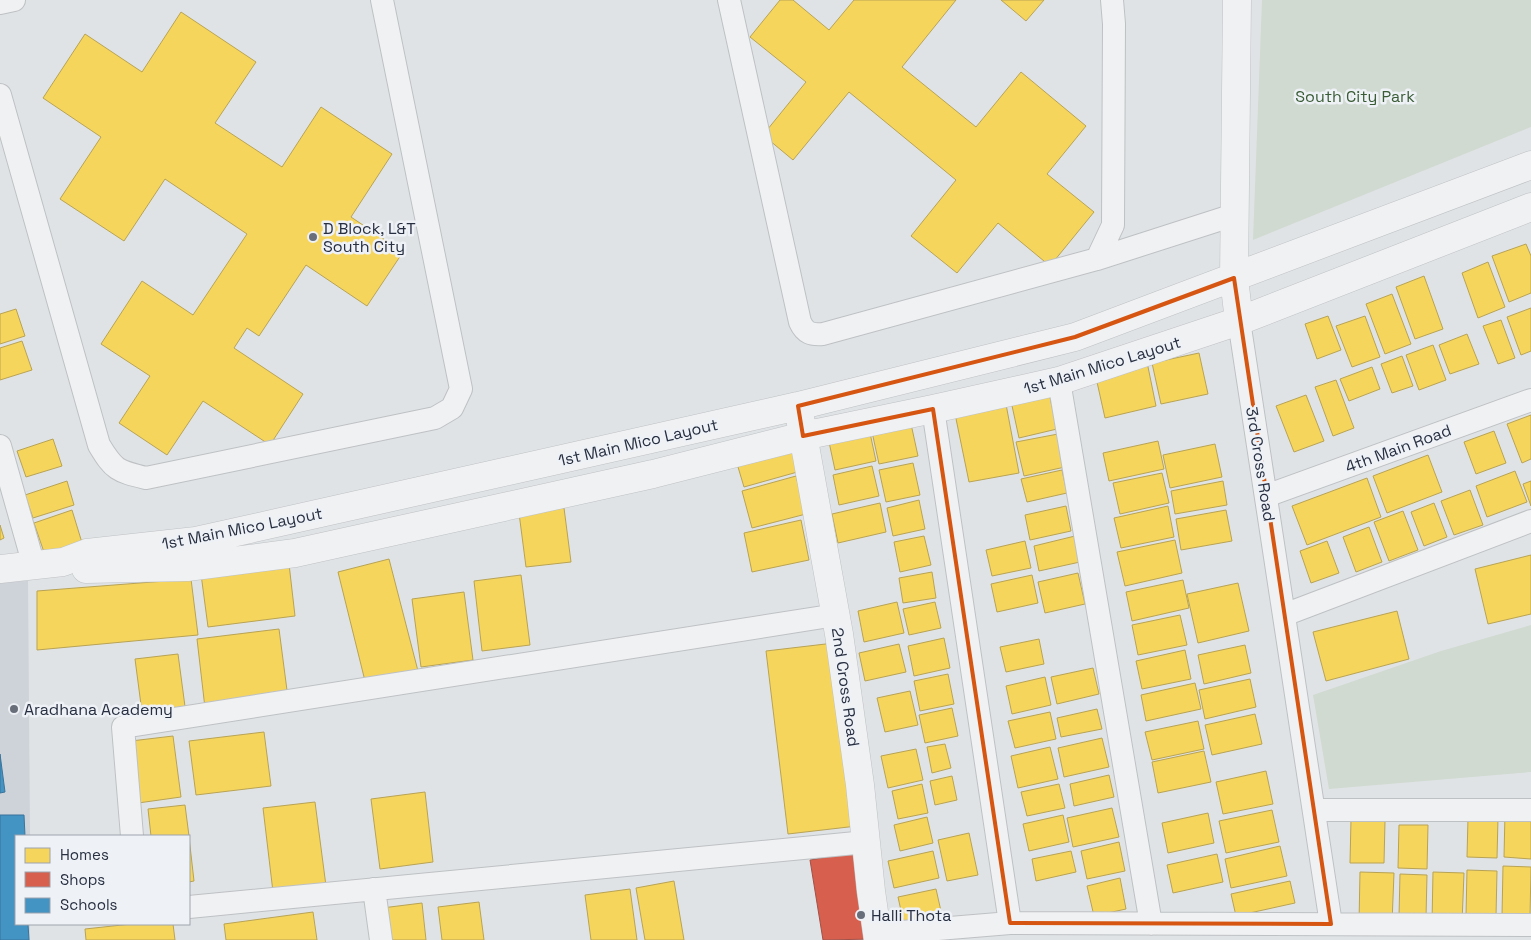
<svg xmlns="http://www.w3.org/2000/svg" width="1531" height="940" font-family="'Space Grotesk',sans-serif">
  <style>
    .built { fill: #ced2d9 }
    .green { fill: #d0dad1 }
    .homes { fill: #f6d55c; stroke: #b8a354 }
    .shops { fill: #d6604d; stroke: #a25149 }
    .schools { fill: #4393c3; stroke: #3b759c }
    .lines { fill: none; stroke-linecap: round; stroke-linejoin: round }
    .minor-casing { stroke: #bec1c4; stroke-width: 24 }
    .tertiary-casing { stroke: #bec1c4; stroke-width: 29 }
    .minor { stroke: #f0f1f2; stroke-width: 22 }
    .tertiary { stroke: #f0f1f2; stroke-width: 28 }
    .marked { fill: none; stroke: #d55511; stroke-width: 4; stroke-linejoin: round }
    .poi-dot { fill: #686e7a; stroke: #eef1f6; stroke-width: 2 }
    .labels { text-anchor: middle; stroke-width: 5; stroke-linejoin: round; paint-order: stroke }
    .park-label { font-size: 16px; fill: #395c34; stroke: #eef1f6 }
    .poi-label { font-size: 16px; fill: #272f40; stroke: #eef1f6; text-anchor: start }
    .street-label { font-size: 16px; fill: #272f40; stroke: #eef1f6 }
  </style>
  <rect width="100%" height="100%" fill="#e0e3e6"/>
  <path class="built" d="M28,581L30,836H16V924H30V940H0V582Z"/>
  <path class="green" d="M1262,0H1531V127L1253,240Z
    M1531,625V772L1329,789L1313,695L1441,651Z"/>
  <path class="homes" d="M780,0H793L829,30L854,0H956L902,67L976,127L1021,72L1086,126L1047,174L1094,212L1050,266L998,223L957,273L911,236L956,180L849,92L793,160L763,135L806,82L750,37Z
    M1001,0H1044L1026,21Z
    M181,12L256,62L215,123L282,167L321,107L392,154L351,217L403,252L367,306L306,265L259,336L247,328L234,348L303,394L270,445L203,401L167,455L119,423L150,376L101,344L142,281L193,315L247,234L165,179L124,241L60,199L101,137L43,98L85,34L142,72Z
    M1526,244L1531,256V293L1509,302L1492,256Z
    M1488,262L1505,307L1478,318L1462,273Z
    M1424,276L1443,329L1415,339L1396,287Z
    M1392,294L1411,344L1385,354L1366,304Z
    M1531,308V351L1521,355L1507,317Z
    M16,309L25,336L0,344V314Z
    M1328,316L1341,350L1317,359L1305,324Z
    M1365,316L1380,357L1352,367L1336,326Z
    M1501,320L1515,358L1498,364L1483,326Z
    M1467,334L1479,364L1450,374L1439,345Z
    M22,341L32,370L0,380V348Z
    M1433,345L1446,380L1419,390L1406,355Z
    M1199,353L1208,394L1161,404L1152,363Z
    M1402,356L1413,386L1392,393L1381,364Z
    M1147,362L1156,406L1105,418L1095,373Z
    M1372,367L1380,389L1349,401L1340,379Z
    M1336,380L1354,428L1333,436L1315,387Z
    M1049,393L1057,429L1019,438L1011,401Z
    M1306,395L1324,441L1294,452L1276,406Z
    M1005,399L1019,473L969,482L954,409Z
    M1531,415V459L1522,463L1507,424Z
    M911,424L918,456L879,464L872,432Z
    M1494,431L1506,463L1476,474L1464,442Z
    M870,433L876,461L835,470L829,442Z
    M1058,434L1065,467L1024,476L1016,442Z
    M53,439L62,466L26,477L17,451Z
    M792,441L801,471L744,487L735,457Z
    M1158,441L1164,469L1109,481L1103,453Z
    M1215,444L1222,477L1170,488L1163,455Z
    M1428,455L1442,492L1387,513L1373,476Z
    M913,463L920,495L886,502L879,470Z
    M872,466L879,496L839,505L833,475Z
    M1062,470L1067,493L1027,502L1021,479Z
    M1515,471L1527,502L1487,517L1476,486Z
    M1162,473L1169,503L1120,514L1113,483Z
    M796,476L806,514L752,528L742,491Z
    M1367,478L1381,517L1307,545L1292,506Z
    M67,481L74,505L33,518L25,495Z
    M1223,481L1227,505L1175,514L1171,491Z
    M1531,481V506L1523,484Z
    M1470,490L1483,525L1454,535L1441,501Z
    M919,500L925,529L893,536L887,508Z
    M880,503L886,532L838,543L832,514Z
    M1434,503L1447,537L1424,546L1411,512Z
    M1066,506L1071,531L1030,540L1025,515Z
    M1168,506L1174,537L1121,548L1114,518Z
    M564,508L571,562L526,567L519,513Z
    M72,510L83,546L46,558L34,523Z
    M1226,510L1232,541L1181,550L1176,519Z
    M1403,511L1418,550L1389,561L1374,522Z
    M801,520L809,560L752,572L744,533Z
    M0,525L4,538L0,540Z
    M1369,527L1382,562L1356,572L1343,537Z
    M924,536L931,565L900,572L894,542Z
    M1075,536L1080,562L1039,571L1034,546Z
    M1175,540L1182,573L1125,586L1117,552Z
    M1025,541L1031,568L992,576L986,550Z
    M1327,541L1339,573L1311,583L1300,551Z
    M1531,555V614L1488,624L1475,569Z
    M389,559L418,671L366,685L338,572Z
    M289,564L295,616L208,627L201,574Z
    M932,572L936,598L903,603L899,578Z
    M1078,573L1085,604L1045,613L1038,582Z
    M521,575L530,645L482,651L474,581Z
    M1032,575L1038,603L997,612L991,584Z
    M191,579L198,635L37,650V591Z
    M1183,580L1189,608L1132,621L1126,592Z
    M1238,583L1249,631L1198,643L1187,594Z
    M464,592L473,660L421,667L412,599Z
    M897,602L904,633L864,642L858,611Z
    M935,602L941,628L909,635L903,609Z
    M1397,611L1409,659L1326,681L1313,632Z
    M1180,615L1187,645L1138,655L1132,625Z
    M279,629L288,698L205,708L197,639Z
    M944,638L950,668L914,676L908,646Z
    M1039,639L1044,664L1006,672L1000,647Z
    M834,643L857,826L788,834L766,651Z
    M899,644L906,672L865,681L859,653Z
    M1245,645L1251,673L1204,684L1198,655Z
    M1185,650L1191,679L1142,689L1136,661Z
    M178,654L186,714L143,720L135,659Z
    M1093,668L1099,694L1057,704L1051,677Z
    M948,674L954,704L920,711L914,681Z
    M1045,677L1051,705L1012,714L1006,686Z
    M1250,679L1256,707L1205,719L1199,690Z
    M1195,683L1201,709L1146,721L1141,695Z
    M910,691L918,725L885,732L877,698Z
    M952,708L958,736L925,743L919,715Z
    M1097,709L1102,729L1061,737L1057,718Z
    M1050,712L1056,739L1015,748L1008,721Z
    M1255,714L1262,744L1212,755L1205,725Z
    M1198,721L1204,749L1152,760L1145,732Z
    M264,732L271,786L196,795L189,741Z
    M173,736L181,797L138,803L131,741Z
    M1102,738L1109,767L1064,777L1058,748Z
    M945,744L951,768L932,773L927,747Z
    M1050,747L1058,779L1018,788L1011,756Z
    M916,749L923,780L888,788L881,756Z
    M1204,751L1211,782L1158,793L1152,762Z
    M1266,771L1273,804L1223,814L1216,782Z
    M1109,775L1114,797L1074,806L1070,784Z
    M952,776L957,800L935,805L930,781Z
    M922,784L928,813L898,819L892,791Z
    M1059,784L1065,808L1027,816L1021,792Z
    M425,792L433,862L380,869L371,799Z
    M315,802L326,886L273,892L263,808Z
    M185,805L189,836H151L148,809Z
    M1112,808L1119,837L1073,847L1067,818Z
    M1272,810L1279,842L1226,853L1219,821Z
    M1208,813L1214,843L1168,853L1162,823Z
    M1505,813H1531V859L1504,857Z
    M1063,815L1069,842L1029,851L1023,824Z
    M927,817L933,843L900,851L894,825Z
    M1468,818H1498L1497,858L1467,857Z
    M1351,820L1385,821L1384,863H1350Z
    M1399,825H1428L1427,869L1398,868Z
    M969,833L978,875L947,881L938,840Z
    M189,837L194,881L189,882Z
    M1119,842L1125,871L1087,879L1081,851Z
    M1280,846L1287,876L1231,888L1225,859Z
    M933,851L939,878L894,888L888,861Z
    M1071,851L1076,872L1036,881L1032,859Z
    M1217,854L1223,882L1173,893L1167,865Z
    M1503,866L1531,867L1530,917L1502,916Z
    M1467,870L1497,871L1496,916L1466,915Z
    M1360,872L1394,873L1392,923H1359Z
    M1433,872L1464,873L1462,923H1432Z
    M1400,874L1427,875L1426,917L1399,916Z
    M1120,878L1126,909L1094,916L1087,886Z
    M674,881L684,940H645L636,888Z
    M1290,881L1295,903L1236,916L1231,894Z
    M630,889L637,940H591L585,895Z
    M936,889L943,920L905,929L898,897Z
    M479,902L484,940H442L438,907Z
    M422,903L426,940H386L382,908Z
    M313,912L317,940H226L224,924Z
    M131,924H173L175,940H86L85,929Z"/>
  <path class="shops" d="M862,851L874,939L823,940L810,860Z"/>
  <path class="schools" d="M0,754L5,792L0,793Z
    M0,815H24L25,836H16V924H28L29,940H0Z"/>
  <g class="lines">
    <defs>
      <path id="minor" d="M729,0L800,322C805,333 811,335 823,334L1097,259L1113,225L1114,24L1112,0
        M0,3L14,0
        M0,95L99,445C114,470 117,471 146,478L435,418L452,408L461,389L382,0
        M1097,259L1234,215
        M1239,321L1331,924
        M1059,381L1151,924
        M933,409L1010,923
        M0,446L34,566
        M1266,496L1531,400
        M1284,615L1531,521
        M1315,810H1531
        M132,836L123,727L836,615
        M374,889L381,940
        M189,907L866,842
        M878,934L1010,923L1531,925"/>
      <path id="tertiary" d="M1237,0L1234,278L1239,321
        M800,418L839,634L860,785L871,891L878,940
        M0,569L63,562L87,553L196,541L798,406L1075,337L1531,165
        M86,569L187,567L295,553L653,474L803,436L933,409L1059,381L1239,321L1531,207"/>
    </defs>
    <use href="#minor" class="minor-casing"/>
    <use href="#tertiary" class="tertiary-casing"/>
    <use href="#minor" class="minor"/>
    <use href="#tertiary" class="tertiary"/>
  </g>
  <path class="marked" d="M1234,278L1331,924L1010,923L933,409L803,436L798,406L1075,337Z"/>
  <g class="poi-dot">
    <circle cx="313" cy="237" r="5"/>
    <circle cx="14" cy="709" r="5"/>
    <circle cx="861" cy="915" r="5"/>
  </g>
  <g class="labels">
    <g class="park-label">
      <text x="1355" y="102">South City Park</text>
    </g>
    <g class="poi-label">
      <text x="323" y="234">D Block, L&amp;T<tspan x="323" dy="18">South City</tspan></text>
      <text x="24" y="715">Aradhana Academy</text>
      <text x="871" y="921">Halli Thota</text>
    </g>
    <g class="street-label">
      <text transform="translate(1102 365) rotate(-17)" y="6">1st Main Mico Layout</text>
      <text transform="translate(638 442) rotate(-13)" y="6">1st Main Mico Layout</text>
      <text transform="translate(1398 448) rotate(-20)" y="6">4th Main Road</text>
      <text transform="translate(1261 464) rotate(81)" y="6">3rd Cross Road</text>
      <text transform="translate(242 528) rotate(-11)" y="6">1st Main Mico Layout</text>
      <text transform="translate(846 687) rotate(82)" y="6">2nd Cross Road</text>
    </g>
  </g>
  <rect x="15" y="835" width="175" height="90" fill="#eef1f6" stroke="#9ea3ad"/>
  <rect x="25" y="848" width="25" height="15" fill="#f6d55c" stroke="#9ea3ad"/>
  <text x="60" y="860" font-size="15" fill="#272f40">Homes</text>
  <rect x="25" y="872" width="25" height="15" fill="#d6604d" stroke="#9ea3ad"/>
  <text x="60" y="885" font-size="15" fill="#272f40">Shops</text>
  <rect x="25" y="898" width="25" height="15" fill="#4393c3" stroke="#9ea3ad"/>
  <text x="60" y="910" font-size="15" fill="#272f40">Schools</text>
</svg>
